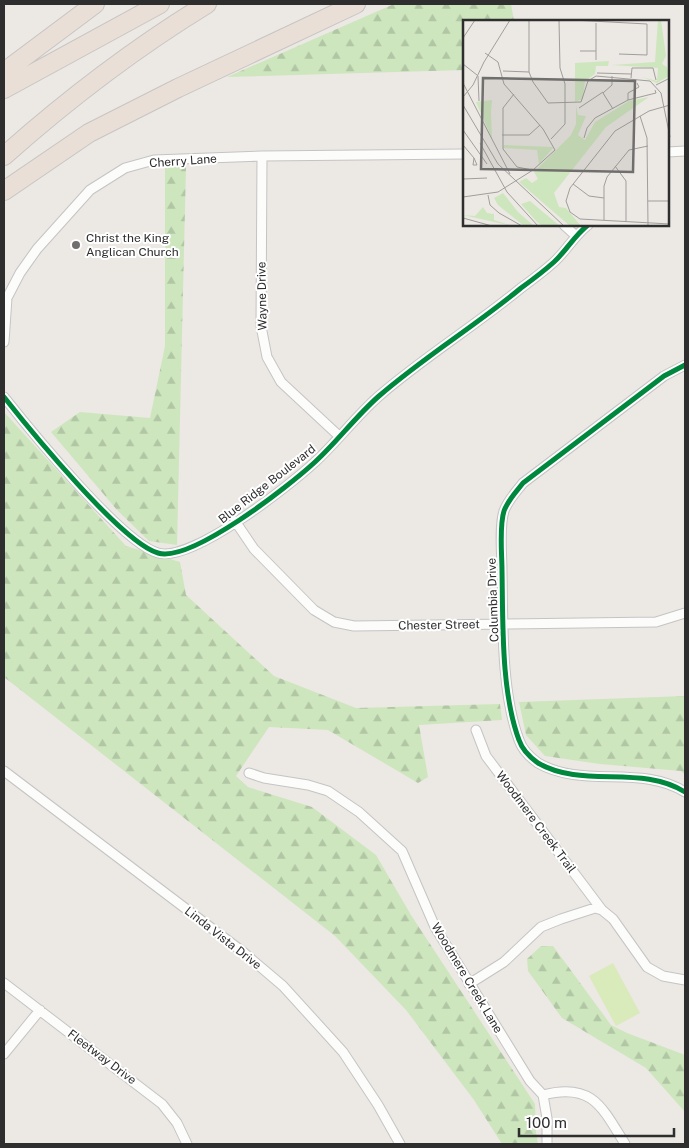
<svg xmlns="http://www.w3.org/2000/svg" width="689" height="1148" font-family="'Public Sans',sans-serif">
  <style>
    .forest { fill: url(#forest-firs) }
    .pitch { fill: #d9eabb }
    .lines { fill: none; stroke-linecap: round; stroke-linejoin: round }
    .street-casing { stroke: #c5c4c5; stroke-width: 11 }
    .highway-casing { stroke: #c6c5c4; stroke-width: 20 }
    .street { stroke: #fcfcfb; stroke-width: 9 }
    .highway { stroke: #eadfd6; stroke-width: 18 }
    .cycleway-casing { stroke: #fff; stroke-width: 8 }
    .cycleway { stroke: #00873e; stroke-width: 5 }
    .poi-dot { fill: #706f6e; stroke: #fff; stroke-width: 2 }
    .labels { text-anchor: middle; stroke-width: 4; stroke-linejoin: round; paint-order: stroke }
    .street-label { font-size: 12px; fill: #2e2e2e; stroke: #fff }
    .poi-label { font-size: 12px; fill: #2e2e2e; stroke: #fff; text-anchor: start }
    .inset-road { fill: none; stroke: #a09e9b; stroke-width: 1 }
    .view { fill: #706f6e; fill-opacity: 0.15; stroke: #706f6e; stroke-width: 2.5 }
    .inset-edge { fill: none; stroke: #2e2e2e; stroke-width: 2.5 }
  </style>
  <defs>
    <pattern id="forest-firs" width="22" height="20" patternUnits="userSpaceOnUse" patternTransform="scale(1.25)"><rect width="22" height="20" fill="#cee6be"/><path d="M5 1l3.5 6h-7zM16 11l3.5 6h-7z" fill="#b1c6a4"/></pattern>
  </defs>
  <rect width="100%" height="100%" fill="#ece8e4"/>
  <path class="forest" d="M394,4H511L514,21H464V70L227,77Z
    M165,165L186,166L177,545L149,541L117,510L51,432L80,412L150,418L165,346Z
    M4,412L126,546L180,562L186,595L274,676L356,708L500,704L502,720L419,725L428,777L418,783L328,730L269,727L236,776L248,787L312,807L376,855L411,915L535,1104L536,1132L538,1144H502L474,1100L406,1010L335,936L4,677Z
    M685,696V775L681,771L600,764L545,756L526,735L519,702Z
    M541,946H553L611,1025L627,1033L685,1055V1112L646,1068L562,1018L528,971L527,959Z"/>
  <path class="pitch" d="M613,963L640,1013L616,1026L589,976Z"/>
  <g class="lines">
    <defs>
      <path id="street" d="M668,152L685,151
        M262,156L261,326L267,357L281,382L339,436
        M564,225L575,235
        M4,342L7,298L20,273L37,249L90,190L125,168L154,160L262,156L464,154
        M685,365L664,376L523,483C516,492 508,500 504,511C499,526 502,555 502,571C503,622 501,692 519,740C522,749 531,758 538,763C583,789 641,764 685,792
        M4,397C30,430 122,543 158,553C191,563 289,486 315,462C337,442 356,416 379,396C424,357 475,326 521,288C532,280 544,271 554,262C567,250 574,236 588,225
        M235,521L254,549L314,610L334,622L354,626L656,622L685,613
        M476,730L486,756L602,910
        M4,771L243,952L283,986L343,1052L378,1105L400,1144
        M249,773L264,778L308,785L328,791L359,812L402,851L435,927L530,1081L543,1095
        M4,983L162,1104L177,1123L187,1144
        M469,984L504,962L541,927L561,919L595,908L602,910L613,919L647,967L663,976L685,980
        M4,1054L40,1010
        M543,1095C592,1082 602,1107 625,1144
        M543,1095L547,1118V1144"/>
      <path id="highway" d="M4,72L95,4
        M4,89L160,4
        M4,156C67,100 135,48 207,4
        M4,191L89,133L178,88L356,4"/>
    </defs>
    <use href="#street" class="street-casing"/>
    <use href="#highway" class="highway-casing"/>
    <use href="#street" class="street"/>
    <use href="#highway" class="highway"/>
    <defs>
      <path id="cycleway" d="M685,365L664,376L523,483C516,492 508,500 504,511C499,526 502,555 502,571C503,622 501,692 519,740C522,749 531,758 538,763C583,789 641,764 685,792
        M4,397C30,430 122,543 158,553C191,563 289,486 315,462C337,442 356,416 379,396C424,357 475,326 521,288C532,280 544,271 554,262C567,250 574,236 588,225"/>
    </defs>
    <use href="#cycleway" class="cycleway-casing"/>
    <use href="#cycleway" class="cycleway"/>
  </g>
  <circle class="poi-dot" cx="76" cy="245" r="5"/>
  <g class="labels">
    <g class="street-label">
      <text transform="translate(183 161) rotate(-4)" y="4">Cherry Lane</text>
      <text transform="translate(262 296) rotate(-91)" y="4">Wayne Drive</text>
      <text transform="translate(267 484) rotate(-38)" y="4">Blue Ridge Boulevard</text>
      <text transform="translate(493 600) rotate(-92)" y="4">Columbia Drive</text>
      <text transform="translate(439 625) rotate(-1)" y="4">Chester Street</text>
      <text transform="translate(536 822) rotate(53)" y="4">Woodmere Creek Trail</text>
      <text transform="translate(223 938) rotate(38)" y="4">Linda Vista Drive</text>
      <text transform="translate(467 978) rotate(59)" y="4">Woodmere Creek Lane</text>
      <text transform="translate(102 1057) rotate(37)" y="4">Fleetway Drive</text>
    </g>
    <g class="poi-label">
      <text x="86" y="242">Christ the King<tspan x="86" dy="14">Anglican Church</tspan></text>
    </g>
  </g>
  <g transform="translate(463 20)">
    <rect width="206" height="206" fill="#ece8e4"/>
    <path d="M195,0H198L203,36L199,44L204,47L206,56L194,63L179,57L194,61L195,48L149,45L192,42ZM146,41L145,46H133L132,54L122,61L120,79L112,82V43ZM186,77L143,107L91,173L96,187L103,188L118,206H107L56,162L63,158L69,163L75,159L71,152L108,115L113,104V85L115,95L123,96L115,115L122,120L132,102L166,81ZM29,80L28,92L29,119L13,82ZM41,125L91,127L76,144L74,130L40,128ZM40,173L55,192L71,206H61L35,185L31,178ZM67,181L80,192L97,206H80L74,202L58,184ZM20,187L24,193L31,194V200L49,206L0,195L12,196Z" fill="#cee6be"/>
    <path class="inset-road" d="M66,0V52L70,62L85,83L118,82L125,61L133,56L187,61L198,73L207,117M110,0L184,4V35L156,34M133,3V40M0,18L12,0M117,31H133M0,44L14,55M40,51L66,52M134,53L168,54M15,56L16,81M149,56V65L140,73L150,89M168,58L169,48H190L193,60M0,63L47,154M193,65L207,58M51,74L40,88V129L54,147L69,150M0,77L10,65L21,42L47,0M165,80L193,73L192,70M165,80V73L176,67L174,63M0,85L35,144L101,206M207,85L186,91L152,111L107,168L103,181L107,192L117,199L207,204M116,88L140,72M177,96L184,118L185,206M0,110L24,144M39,115H66L77,105M121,118L124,108L132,98L165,80M88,119L102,104V64L97,48L96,0M17,123L44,172L75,206M0,125L11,138L14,145H10L11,138M152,146L163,161V201M0,159L24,158M110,164L126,176L141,178M25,175L27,185L36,193L59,206M0,177L35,172L70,150L92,130L80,109L41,64L35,42L22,33M185,181H207M0,198L29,206M141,200V166L144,157L166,130L185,126"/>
    <path class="view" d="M20,58L172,61L170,152L18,149Z"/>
    <rect width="206" height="206" class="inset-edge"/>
  </g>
  <rect width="689" height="1148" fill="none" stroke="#2e2e2e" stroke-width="10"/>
  <path d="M519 1128v8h155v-8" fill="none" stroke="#2e2e2e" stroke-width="2.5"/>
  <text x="526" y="1128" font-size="15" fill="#2e2e2e" stroke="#ffffff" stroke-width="4" paint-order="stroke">100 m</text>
</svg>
